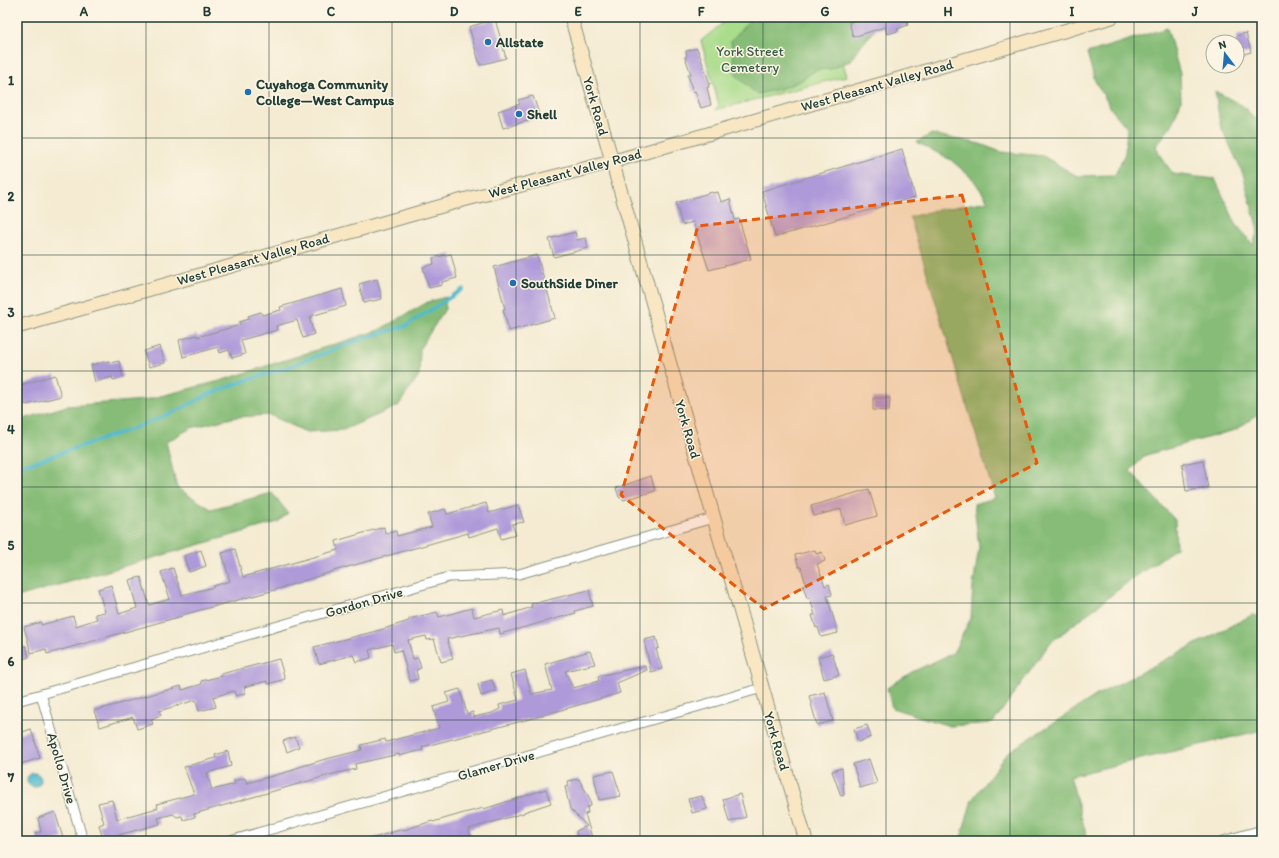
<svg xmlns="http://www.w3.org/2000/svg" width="1279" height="858" font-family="Itim,sans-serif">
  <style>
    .green { fill: #a9dc8b; stroke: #648c60 }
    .forest { fill: #86bc77; stroke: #527c56 }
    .water { fill: #50bacd; stroke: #387c80 }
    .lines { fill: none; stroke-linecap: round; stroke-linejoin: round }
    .stream { stroke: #50bacd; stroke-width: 3.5 }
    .building { fill: #ae99d9 }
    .street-casing { stroke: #8a9483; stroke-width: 11 }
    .secondary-casing { stroke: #8a9483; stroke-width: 15 }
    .street { stroke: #fff; stroke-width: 9 }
    .secondary { stroke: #f9e7c3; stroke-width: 13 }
    .marked { fill: #e8590c; fill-opacity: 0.2; stroke: #e8590c; stroke-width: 3; stroke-dasharray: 8 5; stroke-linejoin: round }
    .grid { fill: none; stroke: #1f3d34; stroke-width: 1; stroke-opacity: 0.55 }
    .poi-dot { fill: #1f6fb2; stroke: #fcf5e5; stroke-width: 1.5 }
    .labels { text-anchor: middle; stroke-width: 3; stroke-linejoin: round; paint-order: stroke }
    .poi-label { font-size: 14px; font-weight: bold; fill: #1f3d34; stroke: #fcf5e5; text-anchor: start }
    .park-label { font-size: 14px; fill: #3b5d45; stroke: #fcf5e5 }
    .street-label { font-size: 14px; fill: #1f3d34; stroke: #fcf5e5 }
    .neatline { fill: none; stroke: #1f3d34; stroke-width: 1.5 }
    .grid-label { font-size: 13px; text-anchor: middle; font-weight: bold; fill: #1f3d34 }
  </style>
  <rect width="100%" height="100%" fill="#fcf5e5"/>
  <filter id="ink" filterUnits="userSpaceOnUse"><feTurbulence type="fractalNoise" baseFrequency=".025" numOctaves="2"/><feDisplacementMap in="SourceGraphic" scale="8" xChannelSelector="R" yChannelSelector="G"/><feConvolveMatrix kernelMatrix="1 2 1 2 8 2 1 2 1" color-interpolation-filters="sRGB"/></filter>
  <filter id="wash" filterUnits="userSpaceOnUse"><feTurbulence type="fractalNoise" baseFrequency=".012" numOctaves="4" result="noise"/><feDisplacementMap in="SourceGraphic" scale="16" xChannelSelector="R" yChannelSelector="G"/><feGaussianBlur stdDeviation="0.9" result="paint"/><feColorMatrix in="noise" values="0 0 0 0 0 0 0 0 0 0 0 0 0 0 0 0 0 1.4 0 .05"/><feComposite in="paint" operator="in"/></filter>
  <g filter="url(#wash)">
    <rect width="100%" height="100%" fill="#f4ebd2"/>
    <path class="green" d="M730,17H829L847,76L715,110L719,105L701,41Z"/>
    <path class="forest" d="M753,17H875V30L858,49L850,61L831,69L816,70L800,81L780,89L758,94L753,91L736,75L731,41L747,23Z
      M1167,28L1180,74L1181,101L1172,125L1156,146L1161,157L1173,174L1215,179L1236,224L1253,245L1258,230L1243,174L1220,124L1215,91L1243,106L1262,125V412L1235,430L1146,455L1130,471L1175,520L1176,548L1128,582L1050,643L993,723L950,726L892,708L887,688L912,672L953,653L971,618L973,587L979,547L974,504L995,498L910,217L932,211L988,201L973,179L951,160L917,142L932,134L980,144L1001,152L1043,156L1077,176L1115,175L1125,153L1127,128L1112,110L1095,81L1087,53Z
      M446,297L445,309L420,348L419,375L398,406L343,430L306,432L270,415L236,417L191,428L166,442L177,488L211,509L272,493L288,513L278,522L17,597V421L67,406L145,400L220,381L379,330L428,302Z
      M1252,615L1262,617V730L1070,776L1088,841H960L972,800L1007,753L1097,695Z"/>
    <path class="water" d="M27 780a7 7 0 1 1 14 0a7 7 0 1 1-14 0Z"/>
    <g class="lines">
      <path class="stream" d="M17,465L34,462L132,429L179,410L207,395L247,380L286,368L355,341L406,326L463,289"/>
    </g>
    <g id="blocks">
      <path class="building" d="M865,17H910V19L907,20L908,25L897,29L898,31L887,34L885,27L853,37L849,22Z
        M495,19L506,58L480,65L469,27Z
        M1246,33L1251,52L1237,56V36Z
        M697,48L710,84H708L709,87H707L711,105L701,108L695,91L693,92L688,75L691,74L685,57L687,56L686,51Z
        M533,96L540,117L503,128L498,111L520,104L518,100Z
        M902,149L915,197L775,237L762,191Z
        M712,192L713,193L718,192L721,202L730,199L735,220L739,219L751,259L709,270L693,222L682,225L676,203Z
        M575,232L577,240L586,238L588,248L554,257L549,239Z
        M451,254L457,278L442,282V285L429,288L423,267L434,264L433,258Z
        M537,255L555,318L509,331L503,309H505L494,267Z
        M377,279L382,299L364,303L359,284Z
        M342,289L346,306L311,316V318H309L314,334L303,338L297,320L276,326L277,330L241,340L245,354L232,358L229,350L220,353L218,347L183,357L179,340L197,335V337L240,325L239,322L249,319L248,316L261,312L262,315L281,310L280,307Z
        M160,346L165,363L149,367L144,351Z
        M109,361L110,363L119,361L123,377L113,380L112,377L95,382L91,365Z
        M55,375L61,396L27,405V404L17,406V386Z
        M873,398H890L889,411L873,410Z
        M1203,460L1208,488L1186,491L1182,464Z
        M651,476L655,491L624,500L619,497L616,488Z
        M869,489L877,516L845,525L841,509L814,516L811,506Z
        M486,503L489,513L518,505L524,522L512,524L516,535L501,539L498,528L469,537L468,533L337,570L275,590L182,615V616L93,641L47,654L46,649L31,653L24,627L41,622V625L73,616L76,626L97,619L95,614L105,612L98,589L111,585L119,614L137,608L129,580L141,577L149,605L170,599L161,572L173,568L182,595L214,587L213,586L230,581L222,553L235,549L243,577L338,550L336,541L384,527L385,534L396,531L397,536L432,527L428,514L445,509L447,514Z
        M201,550L206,566L189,572L184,556Z
        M815,550L816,554L822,552L825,561L817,564L825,586L829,584L832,595L827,596L838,633L821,637L818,627L816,628L812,615H815L810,598H807L803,586L806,585L801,567H799L795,555Z
        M589,590L593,606L575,611L576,613L500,634L499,628L447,639L453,659L441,662L434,639L427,640L426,636L408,640L413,659L418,658L421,668L416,670L418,679L410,681L401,650L394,652L392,644L369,650L371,658L356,662L353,655L319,664L314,647L380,630L409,621V619L437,612L439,617L472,608L474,617L503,610L504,616L532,607L531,604Z
        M656,637L659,648L656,649L662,669L651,672L644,640Z
        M26,646L29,657L17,661V648Z
        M590,651L595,664L565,671L573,688L599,681L598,676L645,666L647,670L617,683L620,693L530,719L422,747L423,750L399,756V754L355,764L356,769L333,774L194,814L195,817L183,820L182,816L177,817L173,814L158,818L160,824L103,839L99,825L104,823L98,803L112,800L117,819L158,808L157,804L194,794L184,767L216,758L215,755L228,751L231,766L207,773L212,790L235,784L234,781L245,778L247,783L294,770L293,769L322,760L362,750L361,745L385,739L386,742L439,728L433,707L449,702L446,693L460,689L467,714L473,712L474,717L492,713L500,709L499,705L518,700L511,674L525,670L531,694L552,690L545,664Z
        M832,653L839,675L824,679L818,657Z
        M279,659L285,679L268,684L267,681L244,687L246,693L236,696L234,691L213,697L216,707L199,711L196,700L159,711L161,715L151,719L153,724L137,729L133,717L100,727L94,711L181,686L182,690L202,684L201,681L222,676L221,674Z
        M492,680L496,691L481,696L478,684Z
        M825,692L833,721L817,725L809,696Z
        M867,725L871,737L858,742L854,729Z
        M31,729L40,758L17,765V734Z
        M295,737L299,747L287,752L283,741Z
        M869,759L877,783L860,788L853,764Z
        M842,768L844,795L841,796L832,771Z
        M613,771L621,796L599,800L594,775Z
        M579,779L590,799L591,806L587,807L588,813L585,814L593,841H578L576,831L587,826L570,809L565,787L569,786L568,781Z
        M546,789L551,803L524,812V813L469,829L472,841H453L451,837L436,841H370V839L403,829L404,830L432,821L433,822L464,813L484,808V809Z
        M740,794L746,817L729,822L723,799Z
        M702,796L707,809L692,813L688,799Z
        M55,812L63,838L52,841H38L35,833L41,832L38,818Z"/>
    </g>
  </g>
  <g filter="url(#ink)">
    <use href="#blocks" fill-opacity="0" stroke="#8a9483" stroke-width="1"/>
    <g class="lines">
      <defs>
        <path id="street" d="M41,694L83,841
          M17,701L449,577L519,574L713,518
          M230,841L762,688
          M1223,841L1262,830"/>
        <path id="secondary" d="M571,17L806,841
          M17,327L463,200L611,162L1112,17"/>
      </defs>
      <use href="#street" class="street-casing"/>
      <use href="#secondary" class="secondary-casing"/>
      <use href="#street" class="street"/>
      <use href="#secondary" class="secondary"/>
    </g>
  </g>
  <path class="marked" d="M962,195L1037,463L764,609L621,495L698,226Z"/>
  <path class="grid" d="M146,17V841M269,17V841M392,17V841M516,17V841M640,17V841M763,17V841M886,17V841M1010,17V841M1134,17V841M17,138H1262M17,255H1262M17,371H1262M17,487H1262M17,603H1262M17,720H1262"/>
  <g class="poi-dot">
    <circle cx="488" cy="42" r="4"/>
    <circle cx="248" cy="92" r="4"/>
    <circle cx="519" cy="114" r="4"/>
    <circle cx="513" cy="283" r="4"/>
  </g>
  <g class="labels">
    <g class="poi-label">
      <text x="496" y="47">Allstate</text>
      <text x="256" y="89">Cuyahoga Community<tspan x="256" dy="16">College—West Campus</tspan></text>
      <text x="527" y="119">Shell</text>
      <text x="521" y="288">SouthSide Diner</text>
    </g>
    <g class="park-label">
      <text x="750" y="56">York Street<tspan x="750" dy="16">Cemetery</tspan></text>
    </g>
    <g class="street-label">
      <text transform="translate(877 85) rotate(-16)" y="5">West Pleasant Valley Road</text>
      <text transform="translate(596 106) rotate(74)" y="5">York Road</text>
      <text transform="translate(565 173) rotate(-15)" y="5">West Pleasant Valley Road</text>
      <text transform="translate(253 259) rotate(-16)" y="5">West Pleasant Valley Road</text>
      <text transform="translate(688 429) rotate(74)" y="5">York Road</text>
      <text transform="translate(364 602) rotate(-16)" y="5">Gordon Drive</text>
      <text transform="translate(777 741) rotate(74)" y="5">York Road</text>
      <text transform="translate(496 765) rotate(-16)" y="5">Glamer Drive</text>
      <text transform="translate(62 768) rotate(74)" y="5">Apollo Drive</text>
    </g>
  </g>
  <rect width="1279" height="858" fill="none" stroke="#fcf5e5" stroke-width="44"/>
  <g transform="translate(1225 54) rotate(344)"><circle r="19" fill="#fcf5e5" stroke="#a4ab9e"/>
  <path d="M0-3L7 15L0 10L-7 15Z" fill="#1f6fb2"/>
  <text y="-6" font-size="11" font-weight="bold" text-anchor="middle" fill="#1f3d34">N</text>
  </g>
  <rect x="22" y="22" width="1235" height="814" class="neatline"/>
  <g class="grid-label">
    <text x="84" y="16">A</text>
    <text x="207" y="16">B</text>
    <text x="331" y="16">C</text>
    <text x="454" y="16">D</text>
    <text x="578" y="16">E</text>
    <text x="701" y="16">F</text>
    <text x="825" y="16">G</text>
    <text x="948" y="16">H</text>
    <text x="1072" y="16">I</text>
    <text x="1195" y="16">J</text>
    <text x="11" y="85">1</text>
    <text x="11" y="201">2</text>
    <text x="11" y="317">3</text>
    <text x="11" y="434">4</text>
    <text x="11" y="550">5</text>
    <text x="11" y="666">6</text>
    <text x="11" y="782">7</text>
  </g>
</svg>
